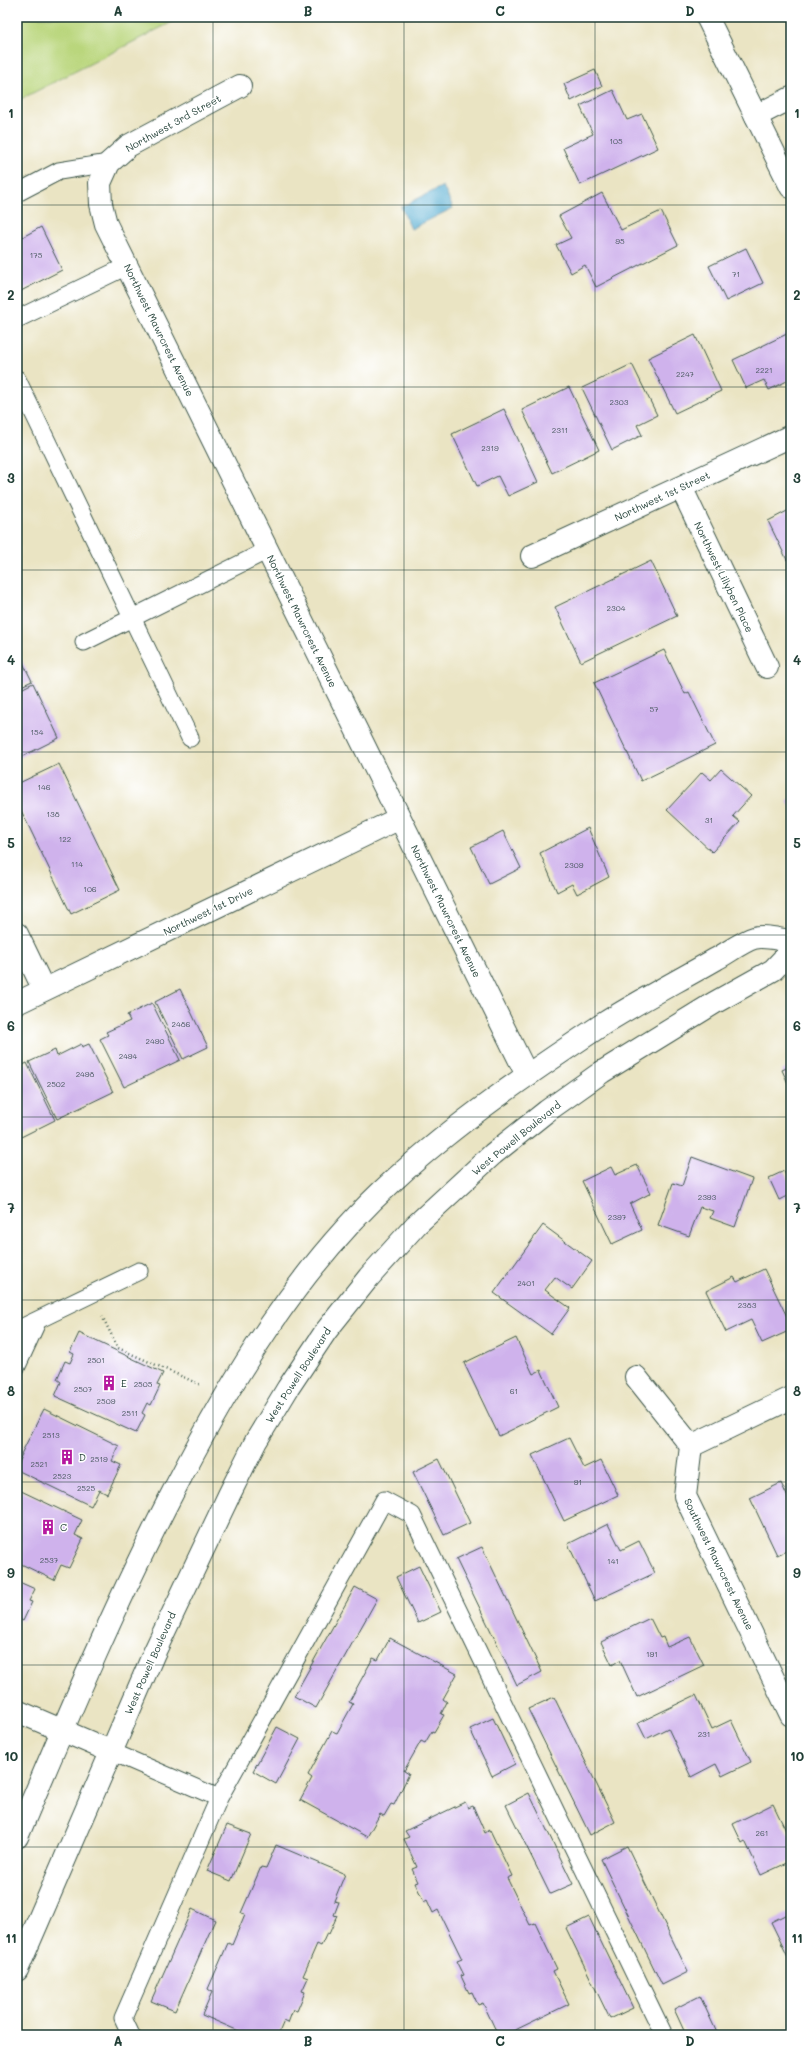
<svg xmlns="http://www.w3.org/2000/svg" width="808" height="2052" font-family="Mali,sans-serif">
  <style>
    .green { fill: #b9d67c; stroke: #6c8a58 }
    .water { fill: #53acd0; stroke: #397482 }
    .building { fill: #cfb2ec }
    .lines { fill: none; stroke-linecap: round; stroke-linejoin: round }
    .service-casing { stroke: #3d5649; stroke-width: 19 }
    .minor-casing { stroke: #3d5649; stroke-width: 24 }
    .secondary-casing { stroke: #3d5649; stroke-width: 24 }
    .primary-casing { stroke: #3d5649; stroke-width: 24 }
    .path { stroke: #3d5649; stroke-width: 2.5; stroke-dasharray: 1 3; stroke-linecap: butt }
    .service { stroke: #fff; stroke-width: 17 }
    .minor { stroke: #fff; stroke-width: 22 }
    .secondary { stroke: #fff; stroke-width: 22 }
    .primary { stroke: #fff; stroke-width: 22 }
    .grid { fill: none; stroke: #1f3d34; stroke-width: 1; stroke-opacity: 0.55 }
    .labels { text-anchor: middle; stroke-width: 3; stroke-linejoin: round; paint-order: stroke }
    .number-label { font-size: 8px; fill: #4b5a62 }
    .street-label { font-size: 10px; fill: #1f3d34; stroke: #fff }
    .poi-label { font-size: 10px; fill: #1f3d34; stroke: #fff; text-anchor: start }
    .neatline { fill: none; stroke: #1f3d34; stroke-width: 1.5 }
    .grid-label { font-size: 13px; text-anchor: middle; font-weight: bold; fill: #1f3d34 }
  </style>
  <rect width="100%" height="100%" fill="#fff"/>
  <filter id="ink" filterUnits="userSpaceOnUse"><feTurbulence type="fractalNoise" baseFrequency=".025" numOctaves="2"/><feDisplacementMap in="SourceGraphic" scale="8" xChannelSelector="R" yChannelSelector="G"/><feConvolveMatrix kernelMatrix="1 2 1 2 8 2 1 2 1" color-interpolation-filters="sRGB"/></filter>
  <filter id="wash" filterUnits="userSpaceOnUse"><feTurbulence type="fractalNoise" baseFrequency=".012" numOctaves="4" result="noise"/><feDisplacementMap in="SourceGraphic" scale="16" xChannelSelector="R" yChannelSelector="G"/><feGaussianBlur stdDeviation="0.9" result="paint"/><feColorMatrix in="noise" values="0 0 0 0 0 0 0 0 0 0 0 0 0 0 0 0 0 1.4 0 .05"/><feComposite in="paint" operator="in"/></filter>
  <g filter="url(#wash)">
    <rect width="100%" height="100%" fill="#eae4c3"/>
    <path class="green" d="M17,17H182L17,101Z"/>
    <path class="water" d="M443,186L453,208L411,229L401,207Z"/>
    <g id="blocks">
      <path class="building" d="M587,17H598L589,21Z
        M595,70L602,86L571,101L564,84Z
        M613,90L627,120L642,114L658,148L580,185L563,148L593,134L580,106Z
        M602,193L621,230L661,211L678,245L596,287L585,265L571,273L556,245L571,238L559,216Z
        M41,227L62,270L17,293V240Z
        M746,248L763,283L726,301L709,266Z
        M791,332V379L769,390L764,380L746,388L733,360Z
        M695,335L721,391L675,413L648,358Z
        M632,364L657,415L637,425L642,435L612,450L582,388Z
        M569,387L599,450L552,473L522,410Z
        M504,409L538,482L508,496L498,476L477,486L452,434Z
        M791,509V558L787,560L768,521Z
        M651,561L677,616L581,662L555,607Z
        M664,650L685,694L689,692L715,745L641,781L594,683Z
        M17,651L32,681L17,688Z
        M33,683L59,738L17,759V691Z
        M59,764L120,890L71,914L17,802V784Z
        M721,769L751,796L733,816L740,822L712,852L667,810L702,772L711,780Z
        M791,798V808L787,800Z
        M588,828L609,877L577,894L572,884L557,892L540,853Z
        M503,831L521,868L489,884L471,847Z
        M180,989L208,1047L183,1059L155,1002Z
        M152,1003L180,1060L124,1087L100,1039L108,1035L106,1032L130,1021L127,1015Z
        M81,1044L82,1047L89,1044L113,1092L57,1119L29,1062L55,1050L57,1056Z
        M27,1063L55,1120L17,1139V1068Z
        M791,1066V1090L782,1070Z
        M692,1157L752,1179L735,1227L710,1218L713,1211L700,1207L689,1236L658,1225L673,1183L682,1186Z
        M637,1165L651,1193L630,1204L642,1230L612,1244L582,1181L611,1167L615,1175Z
        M784,1171L791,1186V1194L779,1200L769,1178Z
        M543,1225L592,1261L572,1289L555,1277L545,1290L570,1308L551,1334L494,1293Z
        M764,1269L791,1325V1330L762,1343L751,1320L726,1332L706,1291L734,1277L737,1282Z
        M79,1333L163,1373L157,1385L160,1386L151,1405L147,1403L142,1413L145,1415L136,1433L55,1396L61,1382L57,1379L65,1361L70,1363L74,1354L70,1352Z
        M516,1338L533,1374L541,1370L558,1407L499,1436L464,1363Z
        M44,1409L119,1446L112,1461L121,1465L107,1494L99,1490L91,1506L17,1470V1465L22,1454H21Z
        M569,1438L584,1468L601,1460L618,1495L564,1521L532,1455Z
        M439,1459L470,1523L444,1535L413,1472Z
        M781,1483L791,1504V1549L777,1555L750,1498Z
        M17,1489L82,1520L75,1535L83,1539L69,1568L61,1565L54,1580L17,1562Z
        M608,1524L621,1550L639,1541L655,1573L595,1601L568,1544Z
        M482,1547L542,1672L517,1685L456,1559Z
        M419,1566L441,1612L418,1623L396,1577Z
        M17,1581L35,1589L29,1601L32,1602L23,1621L19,1619L17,1623Z
        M355,1587L377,1599L316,1708L294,1696Z
        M650,1618L660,1638L663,1637L667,1647L690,1637L704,1665L637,1697L620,1660L612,1665L601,1642Z
        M390,1638L457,1674L443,1699L447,1702L441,1714L444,1715L434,1732L432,1731L425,1743L421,1741L404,1771L409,1774L394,1805L391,1804L384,1816L380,1814L367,1837L300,1800L312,1778L308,1775L332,1731L337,1733L353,1704L349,1702L373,1658L378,1660Z
        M696,1695L712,1729L731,1720L751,1762L722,1776L716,1764L691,1777L668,1728L646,1739L638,1723Z
        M554,1697L615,1822L590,1835L528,1709Z
        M493,1718L515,1764L492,1776L470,1729Z
        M277,1727L300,1739L276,1784L253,1771Z
        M529,1793L573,1884L550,1894L506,1805Z
        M465,1802L468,1808L473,1806L485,1833L490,1830L512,1876L507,1878L530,1925L535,1923L557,1969L553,1971L569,2004L505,2035H498L483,2003L478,2005L472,1992L469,1993L461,1976L464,1975L457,1961L462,1959L438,1910L433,1913L427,1900L424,1902L415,1883L418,1882L412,1869L417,1867L404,1839L409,1837L405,1831Z
        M773,1804L791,1841V1861L761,1875L745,1841L742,1843L733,1824Z
        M227,1825L251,1834L231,1881L207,1871Z
        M276,1845L345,1874L334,1901L339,1902L334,1915L337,1916L329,1934L327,1933L321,1946L317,1944L303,1976L308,1978L302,1991L305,1992L297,2011L293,2010L288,2023L284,2021L278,2035H248L202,2015L212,1992L208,1989L228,1943L232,1945L245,1914L241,1913L261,1867L266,1868Z
        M627,1846L688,1972L662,1985L601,1859Z
        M192,1909L215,1920L175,2011L151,2001Z
        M791,1912V1961H790L771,1922Z
        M589,1917L633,2008L610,2019L566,1928Z
        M700,1996L718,2035H686L674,2009Z
        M565,2032L574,2035H564Z"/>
    </g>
  </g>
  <g filter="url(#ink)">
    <use href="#blocks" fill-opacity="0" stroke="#3d5649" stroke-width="1"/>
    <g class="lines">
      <defs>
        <path id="service" d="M17,193L59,171L109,163
          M17,319L127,266
          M17,379L190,738
          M84,642L268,550
          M17,1330L139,1271
          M17,1366L38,1320
          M110,1751L219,1798
          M131,2035L123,2018L219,1798L384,1500L412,1515L664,2035"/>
        <path id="minor" d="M240,86L128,146L109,163L100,183L101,204L106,224L527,1075
          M756,116L791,98
          M681,487L767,667
          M532,556L791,436
          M17,934L44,990
          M17,1003L400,818
          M636,1377L691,1446L685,1496L791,1715
          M691,1446L791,1398
          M17,1711L110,1751"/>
        <path id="secondary" d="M707,17L791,187"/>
        <path id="primary" d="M17,1837C66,1721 115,1604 173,1492C231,1379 299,1266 394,1180C458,1121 531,1072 603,1024C639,1001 678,981 716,959C726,954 743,941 754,938C764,935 780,940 791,941
          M17,1970L154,1653L229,1495L256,1441L288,1388L326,1331L369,1277L416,1225L493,1154L547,1111L602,1072L714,1003L773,970L791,951"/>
      </defs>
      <use href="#service" class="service-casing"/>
      <use href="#minor" class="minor-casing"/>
      <use href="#secondary" class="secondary-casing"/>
      <use href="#primary" class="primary-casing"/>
      <path class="path" d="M102,1316L118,1348L201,1385"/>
      <use href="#service" class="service"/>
      <use href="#minor" class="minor"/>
      <use href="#secondary" class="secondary"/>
      <use href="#primary" class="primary"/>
    </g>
  </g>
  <path class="grid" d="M213,17V2035M404,17V2035M595,17V2035M17,205H791M17,387H791M17,570H791M17,752H791M17,935H791M17,1117H791M17,1300H791M17,1482H791M17,1665H791M17,1847H791"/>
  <defs>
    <symbol id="building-bare" viewBox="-9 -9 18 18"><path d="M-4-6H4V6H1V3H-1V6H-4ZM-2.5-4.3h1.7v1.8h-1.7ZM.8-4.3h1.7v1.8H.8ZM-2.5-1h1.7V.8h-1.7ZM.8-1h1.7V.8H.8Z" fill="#b5179e" stroke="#fff" stroke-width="2.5" paint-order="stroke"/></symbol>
  </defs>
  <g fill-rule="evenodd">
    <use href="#building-bare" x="98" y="1372" width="22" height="22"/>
    <use href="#building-bare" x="56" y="1446" width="22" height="22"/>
    <use href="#building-bare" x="37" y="1516" width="22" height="22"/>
  </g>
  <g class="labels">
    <g class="number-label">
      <text x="616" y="144">105</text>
      <text x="620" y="244">95</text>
      <text x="36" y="258">175</text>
      <text x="736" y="277">71</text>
      <text x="764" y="373">2221</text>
      <text x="685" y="377">2247</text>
      <text x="619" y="405">2303</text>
      <text x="560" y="433">2311</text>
      <text x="490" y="451">2319</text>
      <text x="616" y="611">2304</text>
      <text x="654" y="712">57</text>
      <text x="37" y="735">154</text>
      <text x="44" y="790">146</text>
      <text x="53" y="817">138</text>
      <text x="709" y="823">31</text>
      <text x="65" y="842">122</text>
      <text x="77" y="867">114</text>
      <text x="574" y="868">2309</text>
      <text x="90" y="892">106</text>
      <text x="181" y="1027">2486</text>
      <text x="155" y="1044">2490</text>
      <text x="128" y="1059">2494</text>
      <text x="85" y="1077">2498</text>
      <text x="56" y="1087">2502</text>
      <text x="707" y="1200">2393</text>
      <text x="617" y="1220">2397</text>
      <text x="526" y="1286">2401</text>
      <text x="747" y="1308">2383</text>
      <text x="96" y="1363">2501</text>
      <text x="143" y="1387">2505</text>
      <text x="83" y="1392">2507</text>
      <text x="514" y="1394">61</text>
      <text x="106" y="1404">2509</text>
      <text x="130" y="1416">2511</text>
      <text x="51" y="1438">2513</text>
      <text x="99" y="1462">2519</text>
      <text x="39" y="1467">2521</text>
      <text x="62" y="1479">2523</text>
      <text x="578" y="1485">91</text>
      <text x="86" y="1491">2525</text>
      <text x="49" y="1563">2537</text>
      <text x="613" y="1564">141</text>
      <text x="652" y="1657">191</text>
      <text x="704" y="1737">231</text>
      <text x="762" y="1836">261</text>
    </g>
    <g class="street-label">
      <text transform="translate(173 123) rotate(-29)" y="4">Northwest 3rd Street</text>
      <text transform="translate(159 330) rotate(64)" y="4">Northwest Mawrcrest Avenue</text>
      <text transform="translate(662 496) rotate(-25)" y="4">Northwest 1st Street</text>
      <text transform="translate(724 577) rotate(64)" y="4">Northwest Lillyben Place</text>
      <text transform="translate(302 621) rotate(64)" y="4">Northwest Mawrcrest Avenue</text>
      <text transform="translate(208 911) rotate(-26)" y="4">Northwest 1st Drive</text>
      <text transform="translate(446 911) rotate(64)" y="4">Northwest Mawrcrest Avenue</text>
      <text transform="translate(516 1138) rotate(-39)" y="4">West Powell Boulevard</text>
      <text transform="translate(298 1375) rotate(-57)" y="4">West Powell Boulevard</text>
      <text transform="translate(719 1564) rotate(64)" y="4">Southwest Mawrcrest Avenue</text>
      <text transform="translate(150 1663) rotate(-66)" y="4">West Powell Boulevard</text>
    </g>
    <g class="poi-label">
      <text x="121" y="1387">E</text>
      <text x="79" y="1461">D</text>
      <text x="60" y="1531">C</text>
    </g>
  </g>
  <rect width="808" height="2052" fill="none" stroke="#fff" stroke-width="44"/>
  <rect x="22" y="22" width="764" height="2008" class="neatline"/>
  <g class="grid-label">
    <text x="118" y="16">A</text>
    <text x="308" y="16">B</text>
    <text x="500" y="16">C</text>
    <text x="690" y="16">D</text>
    <text x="11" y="118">1</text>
    <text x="797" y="118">1</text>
    <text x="11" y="300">2</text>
    <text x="797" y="300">2</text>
    <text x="11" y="483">3</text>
    <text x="797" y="483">3</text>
    <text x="11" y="665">4</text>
    <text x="797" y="665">4</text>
    <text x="11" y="848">5</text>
    <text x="797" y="848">5</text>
    <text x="11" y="1031">6</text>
    <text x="797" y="1031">6</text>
    <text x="11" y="1213">7</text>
    <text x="797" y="1213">7</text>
    <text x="11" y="1396">8</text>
    <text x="797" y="1396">8</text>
    <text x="11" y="1578">9</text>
    <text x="797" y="1578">9</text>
    <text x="11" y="1761">10</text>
    <text x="797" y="1761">10</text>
    <text x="11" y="1943">11</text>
    <text x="797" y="1943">11</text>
    <text x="118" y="2046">A</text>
    <text x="308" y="2046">B</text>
    <text x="500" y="2046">C</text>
    <text x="690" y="2046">D</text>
  </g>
</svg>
